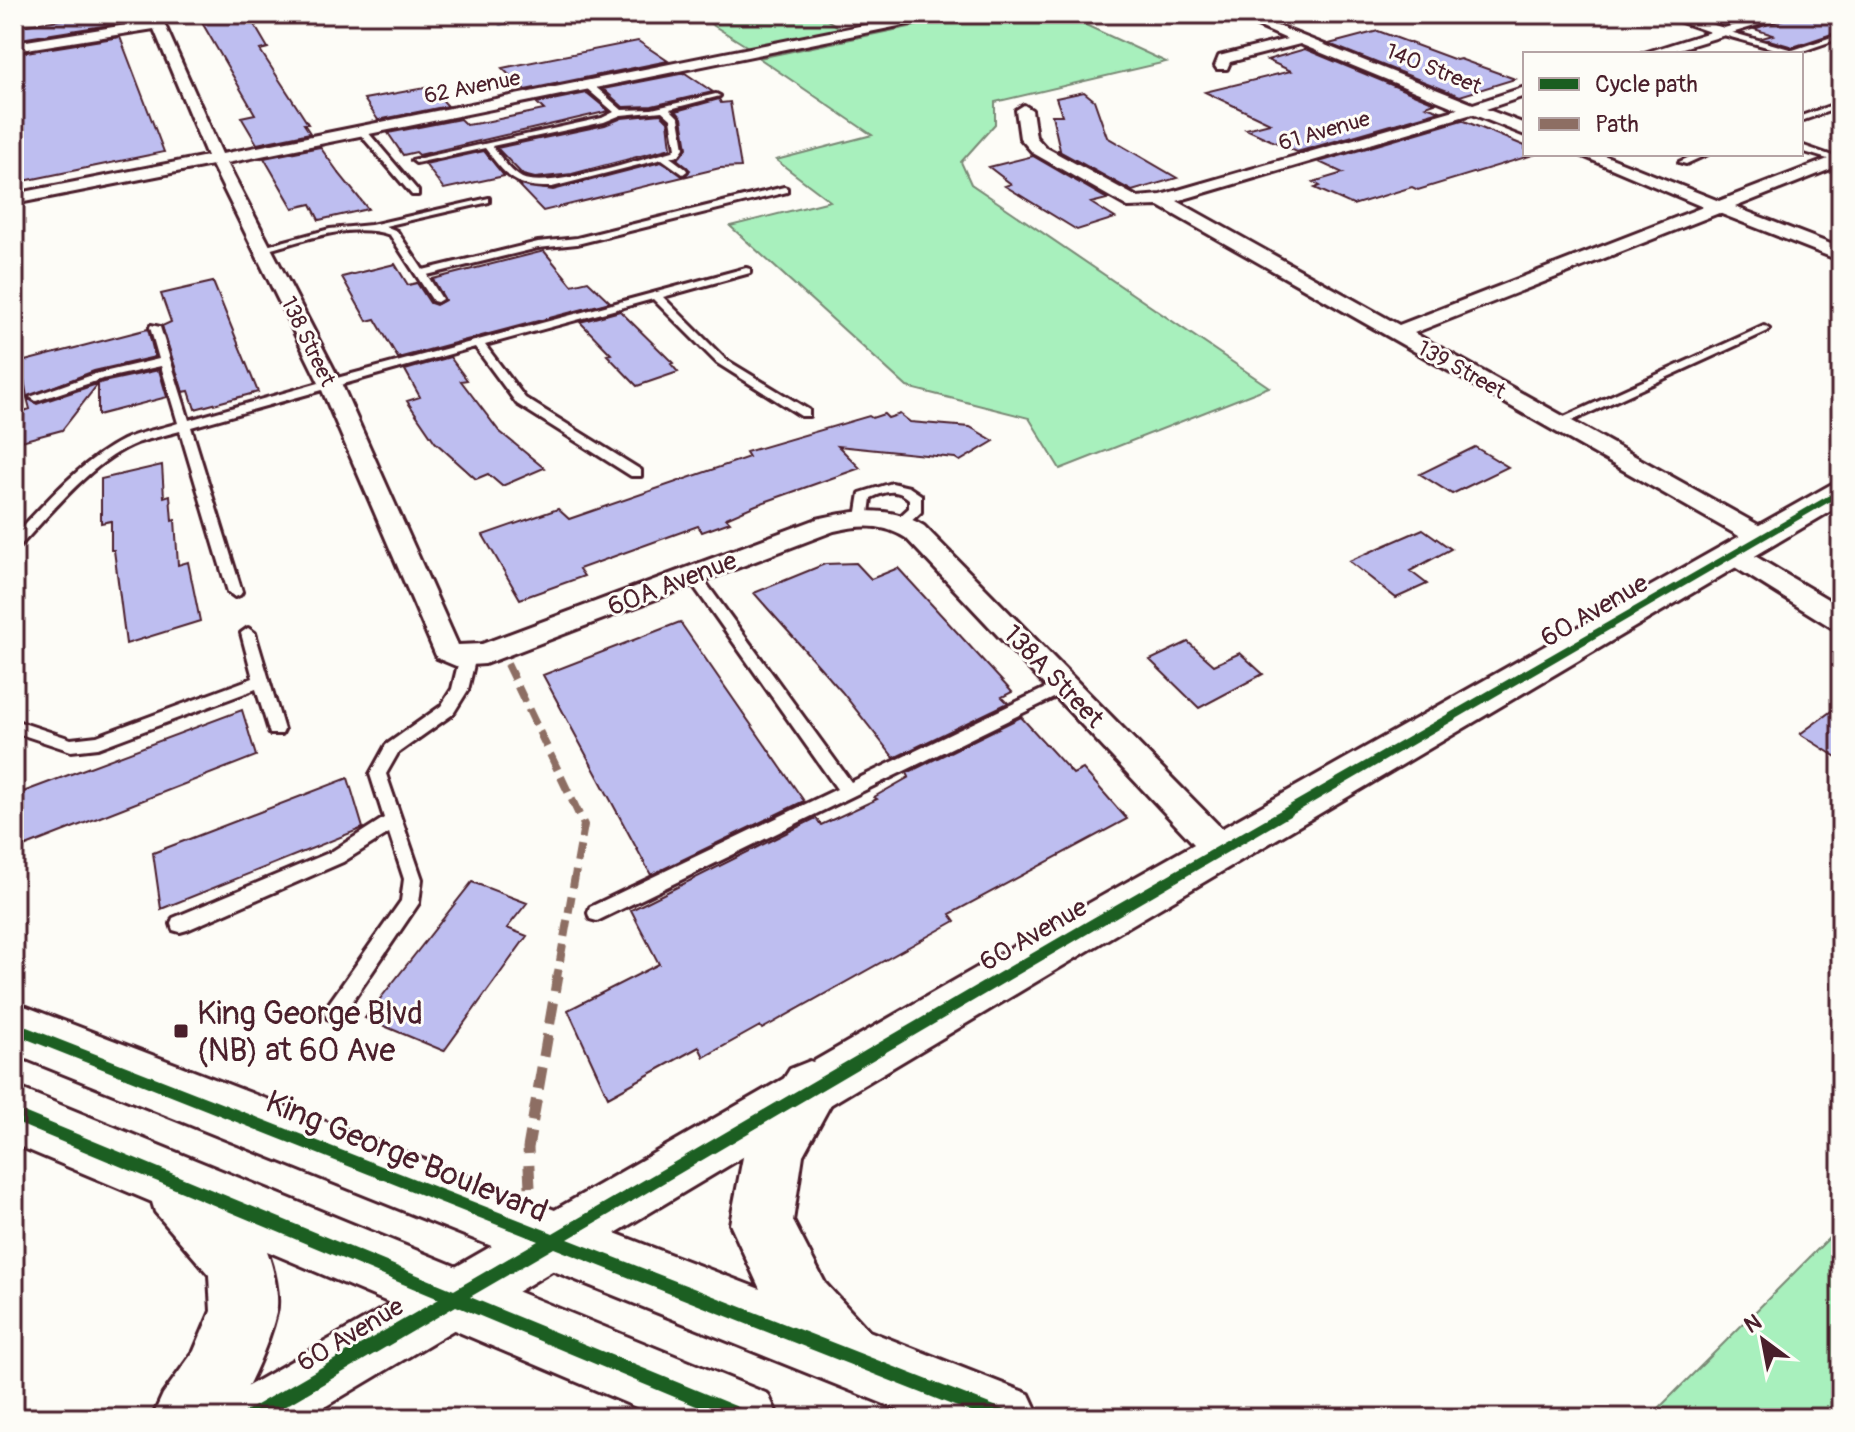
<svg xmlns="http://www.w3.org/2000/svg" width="1855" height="1432" font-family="Pangolin,sans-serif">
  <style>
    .green { fill: #a8f0bd; stroke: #798874; stroke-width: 2 }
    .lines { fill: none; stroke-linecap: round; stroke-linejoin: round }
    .stream { fill: #7c87a7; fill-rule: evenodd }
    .building { fill: #bebef0; stroke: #4a1f2b; stroke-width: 2 }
    .service-casing { stroke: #4a1f2b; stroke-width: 6 }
    .minor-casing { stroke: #4a1f2b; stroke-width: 6 }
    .tertiary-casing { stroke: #4a1f2b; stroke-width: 6 }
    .primary-casing { stroke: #4a1f2b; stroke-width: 6 }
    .service { fill: #fdfcf7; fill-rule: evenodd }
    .minor { fill: #fdfcf7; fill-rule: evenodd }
    .tertiary { fill: #fdfcf7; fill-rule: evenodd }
    .primary { fill: #fdfcf7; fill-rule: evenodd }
    .quiet-far1 { stroke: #8d6e63; stroke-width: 8; stroke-dasharray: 17 8; stroke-linecap: butt }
    .quiet { stroke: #8d6e63; stroke-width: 11; stroke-dasharray: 22 11; stroke-linecap: butt }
    .cycleway-casing { stroke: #fdfcf7; stroke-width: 5 }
    .cycleway { fill: #1b5e20; fill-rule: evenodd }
    .poi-dot { fill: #4a1f2b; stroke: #fdfcf7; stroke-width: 3 }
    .labels { text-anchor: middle; stroke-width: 6; stroke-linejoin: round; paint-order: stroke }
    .far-street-label { font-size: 22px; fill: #4a1f2b; stroke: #fdfcf7 }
    .street-label { font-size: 26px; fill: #4a1f2b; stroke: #fdfcf7 }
    .near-poi-label { font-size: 32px; fill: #4a1f2b; stroke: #fdfcf7; text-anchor: start }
    .near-street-label { font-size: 32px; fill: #4a1f2b; stroke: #fdfcf7 }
  </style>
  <rect width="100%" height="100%" fill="#fdfcf7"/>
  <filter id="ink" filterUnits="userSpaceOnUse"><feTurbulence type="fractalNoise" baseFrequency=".0125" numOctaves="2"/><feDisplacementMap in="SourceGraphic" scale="16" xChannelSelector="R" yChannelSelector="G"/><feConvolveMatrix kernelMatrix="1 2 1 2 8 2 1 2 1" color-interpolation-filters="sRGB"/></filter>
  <g filter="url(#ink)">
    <path class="green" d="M695,14H817L842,29L748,47Z
      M972,14H1062L1166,62L995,102V124L961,162L971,184L1269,387L1060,469L1029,418L907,387L730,226L830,201L776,160L872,135L759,58Z
      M1841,1226V1418H1649Z"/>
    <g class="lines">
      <path class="stream" d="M537,14H545L500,26L498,25Z"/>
    </g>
    <path class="building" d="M98,14H111L115,24L14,40V27Z
      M197,14H248L268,48L260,50L308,124H304L310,133L257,144L241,117L255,114Z
      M1797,14H1841V31L1793,47L1762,38L1773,35L1754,29Z
      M1378,31L1456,60L1460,59L1515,79L1460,96L1329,44Z
      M120,37L164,152L14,183V139L23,136L14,89V54Z
      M638,41L668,61L525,90L502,68Z
      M1305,49L1435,103L1426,106L1440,111L1297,152L1246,129L1270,123L1205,92L1291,71L1267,60Z
      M685,73L713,92L652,106L623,107L603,89Z
      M430,87L448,106L378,120L364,99Z
      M1084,92L1094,100L1107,137L1177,178L1132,191L1057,150H1060L1052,115H1062L1056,98Z
      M587,93L609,111L419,155L416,152L403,155L388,133L460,119L466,125L480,123L544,110L537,103Z
      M719,99L721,103L730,102L741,167L720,168L543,211L518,185L553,190L661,162L685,176L690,170L677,159L687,148L682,118L676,111Z
      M661,114L668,121L671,148L572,174L535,178L523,175L497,148L605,125L622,118Z
      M1462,120L1525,146V154H1536L1418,190L1412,187L1353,205L1315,188L1320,186L1313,182L1343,173L1319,162Z
      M320,147L338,172L368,209L319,220L311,204L293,208L264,158Z
      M484,151L504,176L444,189L425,164Z
      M1033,156L1107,199L1091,203L1115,218L1077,230L1005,186L1011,184L989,167Z
      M544,251L572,285L588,281L610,302L398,358L375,319L367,321L342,277L395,264L408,285L417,283L430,303L436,305L445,300L433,279Z
      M213,282L258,392L195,409L189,391L183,392L162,326L171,322L161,294Z
      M620,311L673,363L671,364L678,372L637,386L607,355L611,354L580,322Z
      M148,329L155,357L94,371L27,397L21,362Z
      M450,357L467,380L461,381L499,431L544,468L502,486L488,474L476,479L435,442L407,401L420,397L405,370Z
      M159,370L167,397L98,415V384L62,430L14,443V414L30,409L27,398L37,404L103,382Z
      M884,414L888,418L900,414L910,422L970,427L994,441L960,461L955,458L838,446L860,468L756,505L726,518L730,522L702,532L698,526L579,569L584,576L520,599L483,535L558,509L569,519L749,457L746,452L869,416L872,418Z
      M1475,447L1508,467L1452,494L1420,474Z
      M162,465L164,497L170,495L172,521L175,520L178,565L188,562L200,621L126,644L114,550H111V521L101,523V479Z
      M1423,529L1451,549L1410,571L1427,584L1396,598L1349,561Z
      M856,563L871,579L898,568L1012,692L1002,697L1008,703L894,758L842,692L754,593L825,564Z
      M680,622L804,801L651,875L543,675Z
      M1188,642L1214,665L1240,653L1263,674L1199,708L1150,660Z
      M1841,704V760L1800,734Z
      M242,710L256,756L21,848L15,795Z
      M1021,717L1073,774L1083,769L1127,819L950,914L955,921L762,1029L760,1026L704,1057L699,1047L608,1097L568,1010L659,964L631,910L816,818L821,825L877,799L874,797L909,777L907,773Z
      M348,778L363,828L161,909L153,853Z
      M472,882L527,903L507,928L527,936L444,1051L365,1018Z"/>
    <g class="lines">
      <defs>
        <path id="service" d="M1723,30L1793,50L1841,34V38L1794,54H1783L1785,52L1720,34Z
          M585,83H591L622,110L652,109L716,94L720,96L670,109L679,118L684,148L679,155L670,157L686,169L687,171L683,174L662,159L552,187C515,188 506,176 485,148L416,163L412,160L602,118L614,112L585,87ZM662,111L671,119L676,148L673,151C642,159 548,190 522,178C509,171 501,157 492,146L604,122L621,115Z
          M1841,102V107L1801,121V116Z
          M360,130H366L418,191V195H412L360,134Z
          M1801,145L1841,159V163L1801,151Z
          M1696,154H1708L1686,164L1679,162Z
          M784,187L787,188V192L577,244L538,248L427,275L442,299L437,302L433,301L390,235C351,221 303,241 264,251L259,248L330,229L371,225L489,198V202L385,226L397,231L423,270L538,242L577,238Z
          M746,268L750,269V273L663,297L725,359L809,410V416H801L717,363L653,299L485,345L525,398L641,470V476H631L517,404L475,347L191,427L242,592L240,595L235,597L228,592L180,431C166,435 151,438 137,443C93,460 51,513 19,547L14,548V536C47,501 80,462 123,440C140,432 160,429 178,423L161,366L102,379L36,401L30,397L95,374L159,359L150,327L151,325L160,327L189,420L326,381Z
          M1764,326L1769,329L1768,331L1563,425L1559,426L1553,422Z
          M892,483L909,487L921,495V512L907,525H897V519L909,508V499C897,488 885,491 871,498L868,521H858L856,518L860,493Z
          M693,570L698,572L851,782L1058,682L1064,680L1072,686L1070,690L597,921L590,919L588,913L590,907L837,789L688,578L686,575Z
          M248,628L255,633L284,730L282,734H270L256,689L98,748L71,751L14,732V720L71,739L97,736L253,678L241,633Z
          M468,651L476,656L468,690L453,714L398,753L386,774L422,879L419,903L341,1018L334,1021L327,1018L324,1012L327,1006L401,901L404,879L389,833L343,862L187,930L180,932L173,930L171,924L173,918L331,852L384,818L370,774L386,745L441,706L452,689L460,656Z"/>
        <path id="minor" d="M148,14H160L222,154L919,14H944L938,18L227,163L341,383L458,645L482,644L817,519C855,510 890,505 924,526L1233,840L1238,850L1233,860L1221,864L1209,860L906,538C882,523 860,525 834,531L485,664L456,666L437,658L319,383L212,165L14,204V194L207,156L154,29L14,51V43L151,21Z
          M1230,14H1247L1473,104L1525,87V96L1486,109L1525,124V135L1472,114L1177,201L1399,325L1703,207L1578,154H1601L1719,201L1841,154V165L1735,207L1841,248V261L1719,213L1414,333L1771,532L1775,538L1771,544H1753L1159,206L1128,207L1033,153L1020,138L1016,110L1024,105L1032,110L1036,137L1045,147L1137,197L1161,195L1458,109L1300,44L1230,62L1227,69H1217L1215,66L1219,56L1287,39Z
          M1658,14H1678L1724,28L1774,14H1794L1663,54H1641L1710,32Z
          M1734,547L1743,549L1841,607V629L1831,627L1725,561L1721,555L1725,549Z"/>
        <path id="tertiary" d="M1841,483V505L1111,937L306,1418H220L229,1397L1079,909L1830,485Z"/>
        <path id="primary" d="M14,1002L760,1289L730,1224L745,1147L754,1126L790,1069L810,1061L830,1069L839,1089L803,1155L793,1221L825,1283L869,1331L1029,1394L1040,1418H919L14,1054Z
          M14,1086L768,1394L779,1418H662L267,1251C273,1267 280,1296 276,1313C268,1346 248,1391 229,1418H152L163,1394L194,1351L211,1311L209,1275L155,1212L152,1202L14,1144Z"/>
      </defs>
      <use href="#service" class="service-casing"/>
      <use href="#minor" class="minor-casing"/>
      <use href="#tertiary" class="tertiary-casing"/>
      <use href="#primary" class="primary-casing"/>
      <use href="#service" class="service"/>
      <use href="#minor" class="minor"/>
      <use href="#tertiary" class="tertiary"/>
      <use href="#primary" class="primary"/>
      <path class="quiet-far1" d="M507,664L584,825L557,978"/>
      <path class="quiet" d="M530,1187L528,1148L558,976"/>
      <defs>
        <path id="cycleway" d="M1838,490H1841V495L1099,927L568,1239L1005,1410L1011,1412L1013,1418H985L554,1248L470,1297L750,1412L752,1418H725L456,1306L265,1418H242L244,1412L439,1299L14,1122V1108L454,1290L538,1241L14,1034V1022L553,1233L1091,919Z"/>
      </defs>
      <use href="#cycleway" class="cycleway-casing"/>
      <use href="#cycleway" class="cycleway"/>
    </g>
  </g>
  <rect class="poi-dot" x="173" y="1023" width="16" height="16" rx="4"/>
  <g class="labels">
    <g class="far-street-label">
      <text transform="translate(1434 68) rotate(22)" y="8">140 Street</text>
      <text transform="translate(472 86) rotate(-11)" y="8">62 Avenue</text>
      <text transform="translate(1324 130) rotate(-16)" y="8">61 Avenue</text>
      <text transform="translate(309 341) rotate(64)" y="8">138 Street</text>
      <text transform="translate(1462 369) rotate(29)" y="8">139 Street</text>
    </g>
    <g class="street-label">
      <text transform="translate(672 583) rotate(-21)" y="9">60A Avenue</text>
      <text transform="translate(1594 610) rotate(-30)" y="9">60 Avenue</text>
      <text transform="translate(1054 676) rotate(46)" y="9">138A Street</text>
      <text transform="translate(1033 934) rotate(-30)" y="9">60 Avenue</text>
      <text transform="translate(350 1334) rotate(-31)" y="9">60 Avenue</text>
    </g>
    <g class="near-poi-label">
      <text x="197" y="1024">King George Blvd<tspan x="197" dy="37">(NB) at 60 Ave</tspan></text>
    </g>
    <g class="near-street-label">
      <text transform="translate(407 1156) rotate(22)" y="11">King George Boulevard</text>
    </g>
  </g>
  <rect width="1855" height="1432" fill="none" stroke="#fdfcf7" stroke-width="48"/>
  <rect x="24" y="24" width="1807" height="1384" fill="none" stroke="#4a1f2b" stroke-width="3" filter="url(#ink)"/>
  <rect x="1523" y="52" width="280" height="104" fill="#fdfcf7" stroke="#b5a4a5" stroke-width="2"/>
  <rect x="1539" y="78" width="40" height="12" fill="#1b5e20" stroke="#b5a4a5" stroke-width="2"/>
  <text x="1595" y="92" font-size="24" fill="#4a1f2b">Cycle path</text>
  <rect x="1539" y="118" width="40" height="12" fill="#8d6e63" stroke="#b5a4a5" stroke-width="2"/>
  <text x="1595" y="132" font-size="24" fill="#4a1f2b">Path</text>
  <g transform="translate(1763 1340) rotate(328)" stroke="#fdfcf7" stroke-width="6" paint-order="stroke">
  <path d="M0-6L14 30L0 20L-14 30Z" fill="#4a1f2b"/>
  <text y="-12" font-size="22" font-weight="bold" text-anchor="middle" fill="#4a1f2b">N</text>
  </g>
</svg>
